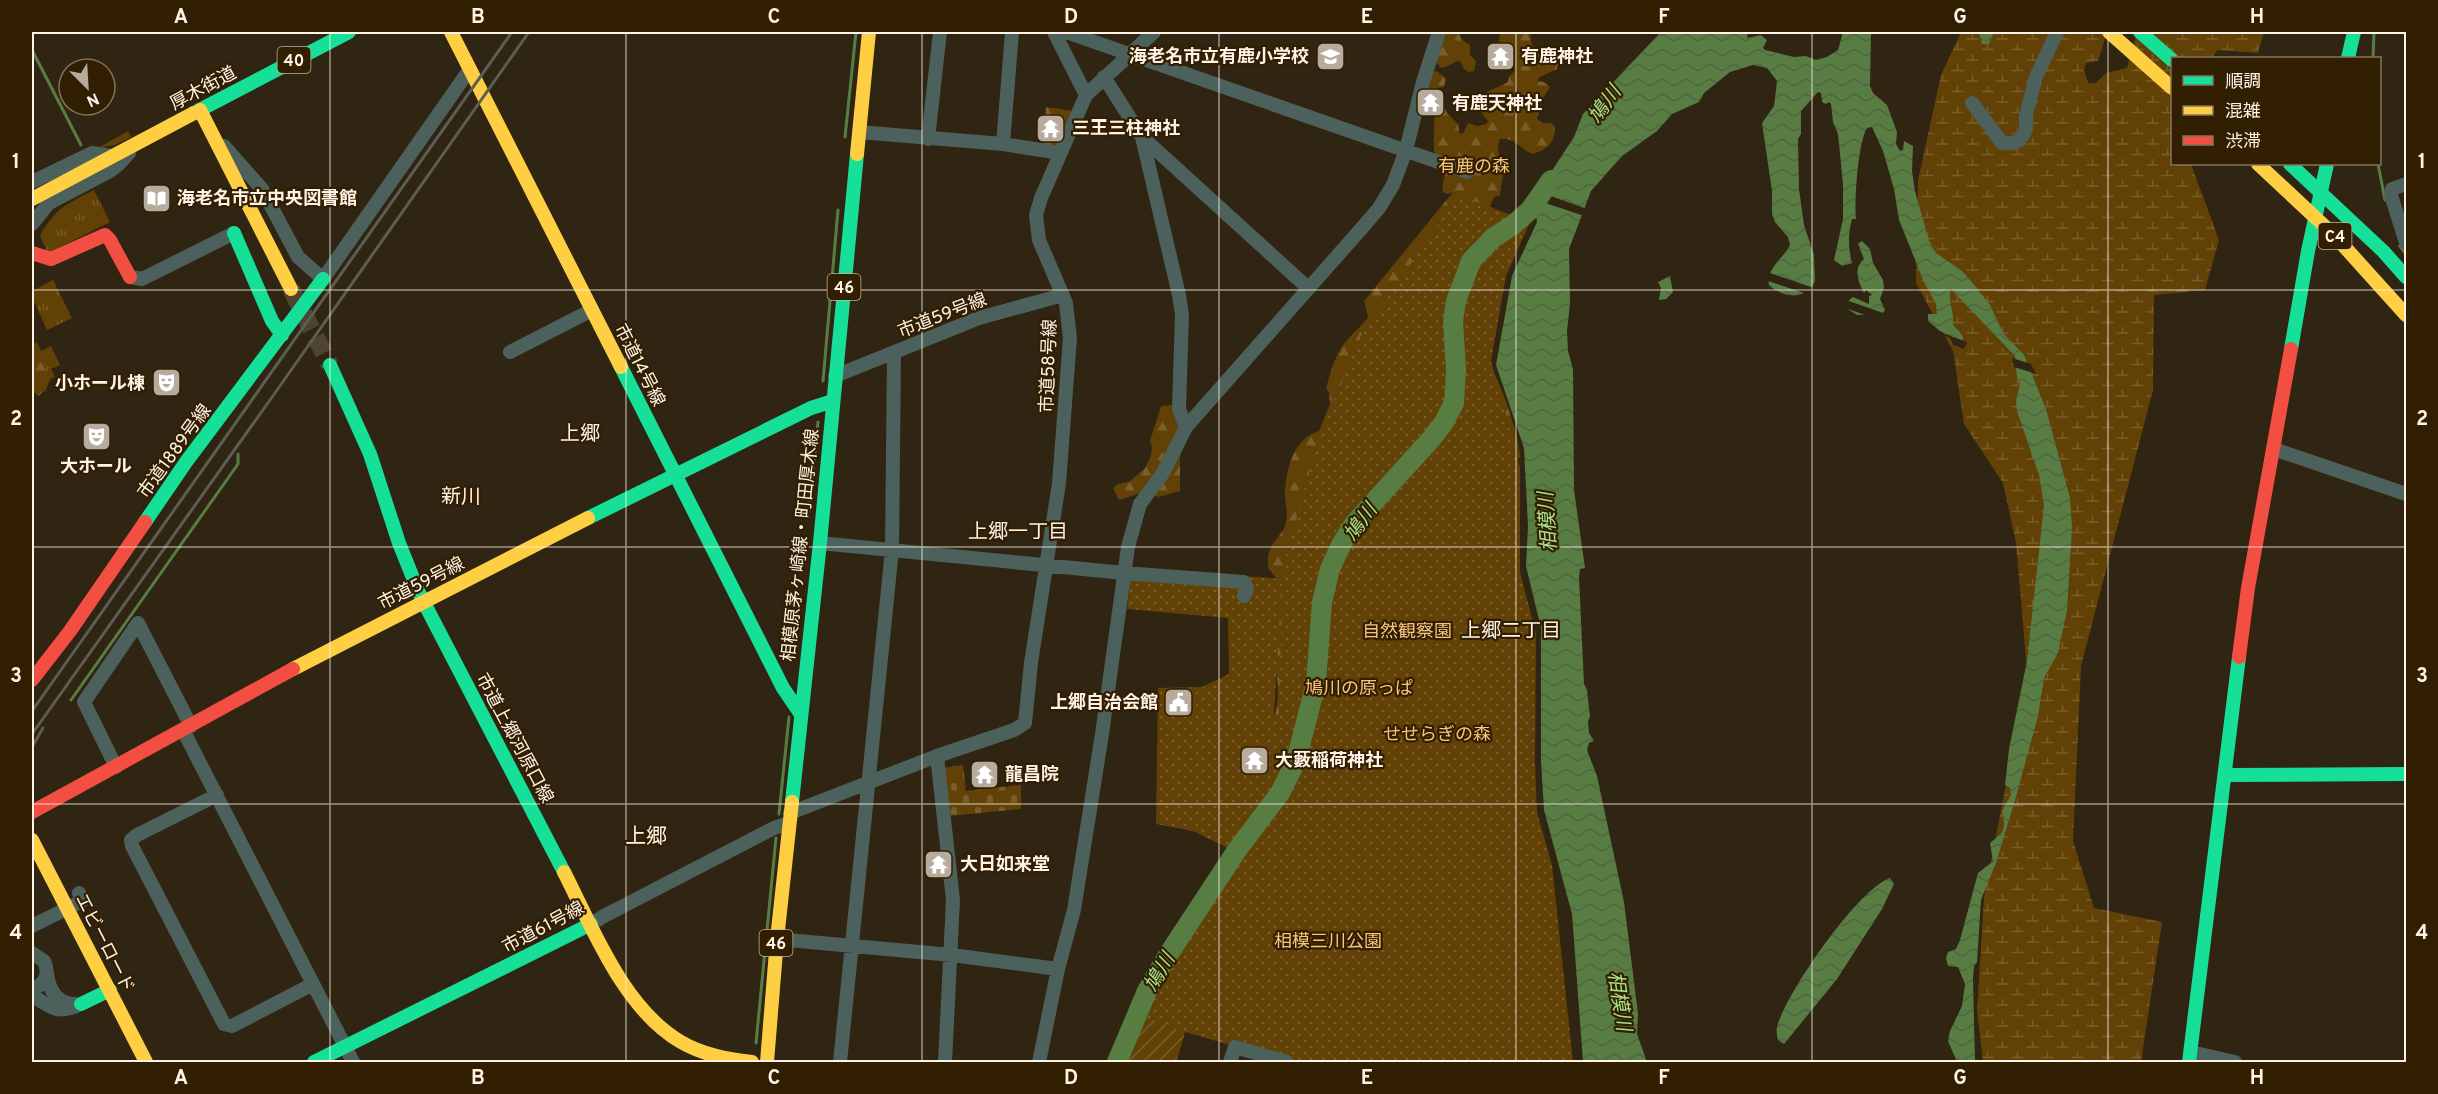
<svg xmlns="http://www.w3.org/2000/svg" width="2438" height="1094" font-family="Overpass,'Noto Sans JP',sans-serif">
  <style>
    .grass { fill: url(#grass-tufts) }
    .forest { fill: url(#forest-firs) }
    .wetland { fill: url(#wetland-marsh) }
    .cemetery { fill: url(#cemetery-stones) }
    .park { fill: url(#park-dots) }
    .garden { fill: url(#garden-furrows) }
    .water { fill: url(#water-waves) }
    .pier { fill: #302412 }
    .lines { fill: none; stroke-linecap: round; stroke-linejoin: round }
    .stream { stroke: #587d42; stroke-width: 3 }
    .river { stroke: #587d42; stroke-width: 20 }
    .secondary-tunnel { stroke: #4f4332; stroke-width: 18; stroke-dasharray: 18 9; stroke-linecap: butt }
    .street { stroke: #4c605c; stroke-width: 14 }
    .fast { stroke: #16e098; stroke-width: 14 }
    .slow { stroke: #ffcf43; stroke-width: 14 }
    .jam { stroke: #f24e42; stroke-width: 14 }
    .rail { stroke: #5c5e54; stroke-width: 3 }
    .grid { fill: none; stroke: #fef3e6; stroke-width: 1.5; stroke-opacity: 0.55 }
    .labels { text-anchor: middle; stroke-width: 4.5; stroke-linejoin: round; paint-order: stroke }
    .shield { fill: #321e00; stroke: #c1b3a1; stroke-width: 1.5 }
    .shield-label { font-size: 16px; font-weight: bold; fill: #fef3e6 }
    .poi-label { font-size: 18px; font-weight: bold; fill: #fef3e6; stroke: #321e00; text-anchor: start }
    .street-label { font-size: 18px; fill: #fef3e6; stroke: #321e00 }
    .park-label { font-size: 18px; fill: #f7c67e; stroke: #321e00 }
    .water-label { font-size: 20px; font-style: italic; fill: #a6e189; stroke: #321e00 }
    .neighbourhood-label { font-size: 20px; fill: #fef3e6; stroke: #321e00 }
    .quarter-label { font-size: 21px; fill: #fef3e6; stroke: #321e00 }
    .neatline { fill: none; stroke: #fef3e6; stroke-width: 2 }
    .grid-label { font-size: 20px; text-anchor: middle; font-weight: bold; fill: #fef3e6 }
  </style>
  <defs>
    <pattern id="grass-tufts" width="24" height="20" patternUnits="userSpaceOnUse" patternTransform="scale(1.5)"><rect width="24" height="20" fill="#614106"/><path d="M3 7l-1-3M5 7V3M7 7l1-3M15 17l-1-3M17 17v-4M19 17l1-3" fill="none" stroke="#795d2a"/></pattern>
    <pattern id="forest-firs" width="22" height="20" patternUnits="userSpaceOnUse" patternTransform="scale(1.5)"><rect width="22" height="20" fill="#614106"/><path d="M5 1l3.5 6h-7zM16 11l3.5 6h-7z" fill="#795d2a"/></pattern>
    <pattern id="wetland-marsh" width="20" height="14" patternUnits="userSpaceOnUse" patternTransform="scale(1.5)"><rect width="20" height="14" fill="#614106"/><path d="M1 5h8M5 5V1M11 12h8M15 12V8" fill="none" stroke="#795d2a"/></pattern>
    <pattern id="cemetery-stones" width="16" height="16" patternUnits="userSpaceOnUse" patternTransform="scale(1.5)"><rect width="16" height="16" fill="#614106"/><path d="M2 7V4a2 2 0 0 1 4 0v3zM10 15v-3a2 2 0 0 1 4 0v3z" fill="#795d2a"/></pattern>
    <pattern id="park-dots" width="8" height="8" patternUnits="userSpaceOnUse" patternTransform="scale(1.5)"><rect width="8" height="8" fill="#614106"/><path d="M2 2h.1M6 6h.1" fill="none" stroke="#795d2a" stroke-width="1.8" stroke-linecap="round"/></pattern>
    <pattern id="garden-furrows" width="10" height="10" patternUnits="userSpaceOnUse" patternTransform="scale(1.5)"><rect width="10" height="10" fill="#614106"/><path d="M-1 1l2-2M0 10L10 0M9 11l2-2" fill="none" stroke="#795d2a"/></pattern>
    <pattern id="water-waves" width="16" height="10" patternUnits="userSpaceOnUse" patternTransform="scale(1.5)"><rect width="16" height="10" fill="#587d42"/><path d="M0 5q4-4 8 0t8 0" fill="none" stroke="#526344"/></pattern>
  </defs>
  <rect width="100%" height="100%" fill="#302412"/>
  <path class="grass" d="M128,131L131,137L115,145L98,148Z
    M94,190L110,222L48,253L40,236C55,208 67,204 94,190Z
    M53,280L72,318L47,330L32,297V291Z
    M37,342L41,351L51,346L60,365L51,369L55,377L46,381L32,353V345Z"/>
  <path class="forest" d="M1445,32H1458L1462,40L1470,45V55L1476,61L1474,71L1468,72L1464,69L1460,61C1453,61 1449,67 1441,68L1436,62Z
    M1500,32H1530L1532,46L1544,49L1552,46L1557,48L1560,54L1557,69L1538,78V81L1544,82L1550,87L1542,100L1537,119L1543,123H1552L1555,127C1555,143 1548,149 1533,154C1520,150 1516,137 1500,139C1495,150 1502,162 1503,174C1503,181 1500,188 1500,195L1494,197L1489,209L1490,367C1500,378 1521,442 1520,457L1329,703L1274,718C1279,702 1279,680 1274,663L1277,579L1268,568C1268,563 1267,555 1270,550C1273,541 1282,534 1285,526C1289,514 1285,504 1285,493C1286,468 1294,438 1319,431L1330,404L1329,392L1326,389C1330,373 1336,351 1348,339C1355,331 1362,326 1368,317L1364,301L1453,192L1447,194L1443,192C1441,183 1447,171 1448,162L1435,157C1433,152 1434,119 1435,113L1422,101L1431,72L1436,71L1446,78L1444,87L1437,88L1439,99L1448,114L1458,124L1460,134L1464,132L1468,123L1477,126L1486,124L1488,121L1477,107L1487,100V92L1508,82L1509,76L1515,71L1509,50L1499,43Z
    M1046,107L1074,111L1061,147L1044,144Z
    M37,346L39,356L50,379L46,390L38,396L32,391V348Z
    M1173,405L1183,442L1180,458V491L1159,497L1144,492L1119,500L1113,488L1118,484L1129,482L1145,468L1151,456L1152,448L1150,441L1161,406Z"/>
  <path class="wetland" d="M1961,32H2107L2098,61L2086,63L2084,70L2088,83H2096L2106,73L2127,68L2137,32H2264L2258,53L2218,50L2211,58H2172V164H2191L2219,240L2205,290L2154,295L2153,390L2081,666L2073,841L2094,908L2162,922L2141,1062H1983L1977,1011L1984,897L2005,790L2030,706L2016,543L2003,483L1964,424L1953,351L1916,283L1918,180L1941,75Z"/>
  <path class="cemetery" d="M963,765L966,791L1021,785V809L949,816L942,768Z"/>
  <path class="park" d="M1458,195L1530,222L1506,276L1491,361L1520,467V572L1536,634L1535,763L1537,812L1552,865L1573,1062H1289L1185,1032L1176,1062H1124L1155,991L1191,927L1240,854L1193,831L1156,824L1158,688L1202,687L1229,674L1228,618L1127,609L1132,567L1282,579L1274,714L1279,715L1283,568L1318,440L1360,337Z"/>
  <path class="garden" d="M1144,1017L1185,1032L1176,1062H1124Z"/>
  <path class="water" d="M1661,32H1748L1747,38L1761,35L1767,40L1763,48L1765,50L1794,57L1806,56L1816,60L1827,57L1838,50L1843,32H1871L1870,86L1873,93L1887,105L1897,132L1896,144L1900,151L1903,150L1904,141L1913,146L1912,171L1915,191L1929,241L1936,253L1962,271L1976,287L1990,305L2003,333L2024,355L2046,409L2070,498L2072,528L2067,610L2058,653L2044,678L2038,716L2017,793L1997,860L1981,900L1977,962L1974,966L1973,978L1975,1062H1957L1948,1041L1950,1031L1962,1006L1965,984L1958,967L1948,966L1946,958L1948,952L1956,949L1960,940L1978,873L1993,861L1990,843L2001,834L2004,827L2003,809L2011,795L2010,788L2005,785L2009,749L2027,661L2044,505L2039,475L2017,411L2016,400L2020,385C2015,376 2017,366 2015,356L1951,289C1947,301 1955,312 1953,325C1959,331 1967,338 1962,347H1957L1952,336L1940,331L1928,321V314H1937L1936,304L1924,282L1899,220L1894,189L1883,151L1872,127L1867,128C1858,142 1854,202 1856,219H1852C1848,233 1848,249 1852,263L1842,266L1834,260L1843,219V184L1838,134L1833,122L1831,104L1829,102L1826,104L1822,102L1821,93L1818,92L1801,111V134L1798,139L1799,189L1804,225L1814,255L1815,281C1806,301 1783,298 1769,285C1766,268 1783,259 1790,245L1788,237L1775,222L1772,214V191L1762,123L1774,106L1777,81L1767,68L1753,65L1730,72L1704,93L1699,102L1672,114L1657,131L1622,156L1591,191L1569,249L1570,304L1567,331L1568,351L1573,369L1574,490L1585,568L1580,569L1579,577L1584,684L1587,690L1590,717L1588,721L1589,733L1594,741L1589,743L1587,750L1597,776L1624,902L1638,1014L1637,1034L1647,1062H1583L1572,914L1544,810L1541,761V628L1526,566L1528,526L1524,448L1496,365L1512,276L1537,222L1535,209L1540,189L1574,137L1583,114Z
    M1979,32H1994L1989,44H1982Z
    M1862,241L1870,249L1873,263L1883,280L1884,288L1880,299L1885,310L1882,314L1857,315L1848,309L1849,300L1853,297L1869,304V296L1872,295L1866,290L1864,293C1858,282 1853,268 1864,259L1858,244Z
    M1670,276L1673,292L1666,299L1659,300L1661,288L1658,282Z
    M1890,878L1894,884L1882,909L1837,979L1784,1044L1778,1040C1777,1036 1776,1031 1777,1027C1786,993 1858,889 1890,878Z"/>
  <path class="pier" d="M1537,191L1587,209L1584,216L1534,199Z
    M1767,272L1814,288L1807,294L1765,280Z
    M1846,300L1886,314L1883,317L1874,318L1845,308Z
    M1933,330L1967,342V343L1964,349L1953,345L1950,338Z
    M2012,358L2031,364L2036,374L2014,367Z"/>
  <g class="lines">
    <path class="stream" d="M32,50L81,145
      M2373,58L2374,32
      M845,137L856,32
      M2378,164L2385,200
      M2400,246L2406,254
      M823,381L838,210
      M809,511L818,422
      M71,700L238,464V454
      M779,814L789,717
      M756,1043L776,838"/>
    <path class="river" d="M1117,1062L1147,991L1168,955L1237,850L1280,793L1296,761L1316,683L1322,602L1330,569L1341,545L1354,524L1432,438L1444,422L1454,403L1456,370L1453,321L1456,301L1471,261L1493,238L1513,225L1530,210L1551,180"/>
    <path class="secondary-tunnel" d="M291,289L330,365"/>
    <path class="street" d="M1054,32L1086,95
      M1066,32L1467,172
      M1104,77L1142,137L1308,288
      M1972,103L2002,143H2013L2020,140L2026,130V115L2036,77L2057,32
      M859,132L1003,144L1060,153
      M1142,137L1179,295L1182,315L1179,409L1186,427
      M928,139L940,32
      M1003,144L1012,32
      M224,146L262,189L298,257L323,279L470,69
      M32,182L92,153L112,156
      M2406,184L2392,189L2391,195L2406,243
      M32,224L49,203L110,171L118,165L129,153
      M130,277L142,279L234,233
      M510,352L592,310
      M835,376L979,318L1063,295
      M2274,449L2406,494
      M820,543L1124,573L1244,582L1247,589L1244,596
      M183,730L353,1062
      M937,756L953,900L945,1062
      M116,767L84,702L138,623L191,726
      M217,795L137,835L131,840L132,846L224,1024L232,1026L313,984
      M790,813L937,756L1014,730L1025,723L1031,663L1059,483L1070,338L1066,303L1039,240L1036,215L1041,198L1086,95L1154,32
      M591,924L604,916L774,828L789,823
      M32,926L82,901L79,893
      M777,939L952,955L1058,969
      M32,953L44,961C50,974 45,985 32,989
      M47,973C49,991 57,1004 76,1004
      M32,995C50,1008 59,1015 81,1004
      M2191,1052L2235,1062
      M840,1062L892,550L894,353
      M1039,1062L1058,969L1074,910L1102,734L1128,547L1140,504L1163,473L1186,427L1361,229L1379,208L1393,185L1406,150L1423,82L1439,32
      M1230,1062L1235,1047L1287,1062"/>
    <path class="fast" d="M2140,32L2172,60
      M2348,58L2354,32
      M194,113L349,32
      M2290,164L2383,251L2406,277
      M234,233L272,321L282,335
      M2291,349L2308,251L2327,164
      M330,365L370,454L399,543L419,593L564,872
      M621,367L783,688L800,713
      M588,518L811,408L833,401
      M145,522L186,462L323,279
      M2225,775L2406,774
      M792,802L820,543L857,154
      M81,1004L110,990
      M314,1062L591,924
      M2189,1062L2239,657"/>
    <path class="slow" d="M451,32L621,367
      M2109,32L2172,88
      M200,110L291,289
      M857,154L869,32
      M2258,164L2333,234L2406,315
      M32,199L194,113
      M293,669L588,518
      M32,840L146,1062
      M564,872C593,929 624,1009 681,1042C703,1055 728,1059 752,1062
      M767,1062L777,939L792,802"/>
    <path class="jam" d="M32,253L51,259L105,235L110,240L130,277
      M2239,657L2248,588L2291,349
      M32,680L70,631L145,522
      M32,812L293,669"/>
    <path class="rail" d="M32,711L512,32
      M32,734L275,393L529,32
      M32,747L43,728"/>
  </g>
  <path class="grid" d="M330,32V1062M626,32V1062M922,32V1062M1219,32V1062M1516,32V1062M1812,32V1062M2108,32V1062M32,290H2406M32,547H2406M32,804H2406"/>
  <defs>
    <symbol id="school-square" viewBox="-11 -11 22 22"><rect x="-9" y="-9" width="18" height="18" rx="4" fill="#b6ab9c" stroke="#321e00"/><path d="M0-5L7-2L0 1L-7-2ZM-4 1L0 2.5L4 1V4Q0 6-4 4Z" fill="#fff"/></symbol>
    <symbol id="temple-square" viewBox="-11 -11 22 22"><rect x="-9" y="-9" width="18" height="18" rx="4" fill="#b6ab9c" stroke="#321e00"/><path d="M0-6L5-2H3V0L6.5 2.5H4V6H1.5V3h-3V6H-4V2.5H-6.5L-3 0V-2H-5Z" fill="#fff"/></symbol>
    <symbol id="library-square" viewBox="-11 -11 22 22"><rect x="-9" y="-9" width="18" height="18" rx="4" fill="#b6ab9c" stroke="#321e00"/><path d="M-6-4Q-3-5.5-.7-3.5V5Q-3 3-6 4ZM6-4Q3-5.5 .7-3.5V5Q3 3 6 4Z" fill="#fff"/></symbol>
    <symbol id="theatre-square" viewBox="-11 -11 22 22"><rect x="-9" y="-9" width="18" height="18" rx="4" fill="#b6ab9c" stroke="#321e00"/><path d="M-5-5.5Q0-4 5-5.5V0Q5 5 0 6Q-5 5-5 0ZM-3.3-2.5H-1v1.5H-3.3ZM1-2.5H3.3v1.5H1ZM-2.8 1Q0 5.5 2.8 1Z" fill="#fff"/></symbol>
    <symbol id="civic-square" viewBox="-11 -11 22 22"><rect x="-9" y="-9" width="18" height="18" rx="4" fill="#b6ab9c" stroke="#321e00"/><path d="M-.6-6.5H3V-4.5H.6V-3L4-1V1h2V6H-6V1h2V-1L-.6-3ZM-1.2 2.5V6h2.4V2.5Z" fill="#fff"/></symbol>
  </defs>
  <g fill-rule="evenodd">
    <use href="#school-square" x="1314" y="40" width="33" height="33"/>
    <use href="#temple-square" x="1484" y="40" width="33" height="33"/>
    <use href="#temple-square" x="1414" y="86" width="33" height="33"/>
    <use href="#temple-square" x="1034" y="112" width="33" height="33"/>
    <use href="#library-square" x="140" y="182" width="33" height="33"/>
    <use href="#theatre-square" x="150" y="366" width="33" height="33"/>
    <use href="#theatre-square" x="80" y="420" width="33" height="33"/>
    <use href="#civic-square" x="1162" y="686" width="33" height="33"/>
    <use href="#temple-square" x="1238" y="744" width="33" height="33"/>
    <use href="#temple-square" x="968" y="758" width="33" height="33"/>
    <use href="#temple-square" x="922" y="848" width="33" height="33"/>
  </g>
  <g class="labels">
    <g class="shield">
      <rect x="277.5" y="47" width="33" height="26" rx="4.5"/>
      <rect x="2318.5" y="223" width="33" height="26" rx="4.5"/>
      <rect x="827.5" y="274" width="33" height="26" rx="4.5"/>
      <rect x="759.5" y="930" width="33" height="26" rx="4.5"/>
    </g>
    <g class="shield-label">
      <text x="294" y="66">40</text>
      <text x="2335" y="242">C4</text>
      <text x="844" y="293">46</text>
      <text x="776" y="949">46</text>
    </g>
    <g class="poi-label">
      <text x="1309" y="62" text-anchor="end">海老名市立有鹿小学校</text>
      <text x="1521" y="62">有鹿神社</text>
      <text x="1452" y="109">有鹿天神社</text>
      <text x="1072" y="134">三王三柱神社</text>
      <text x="177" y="204">海老名市立中央図書館</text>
      <text x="145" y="389" text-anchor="end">小ホール棟</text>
      <text x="96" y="472" text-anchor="middle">大ホール</text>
      <text x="1158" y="708" text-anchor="end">上郷自治会館</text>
      <text x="1275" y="766">大藪稲荷神社</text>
      <text x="1005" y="780">龍昌院</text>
      <text x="960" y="870">大日如来堂</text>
    </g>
    <g class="street-label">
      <text transform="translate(203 88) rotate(-28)" y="6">厚木街道</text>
      <text transform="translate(942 315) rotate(-21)" y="6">市道59号線</text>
      <text transform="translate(640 365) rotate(63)" y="6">市道14号線</text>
      <text transform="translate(1048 366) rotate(-88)" y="6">市道58号線</text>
      <text transform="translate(174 451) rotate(-54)" y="6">市道1889号線</text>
      <text transform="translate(800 545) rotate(-84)" y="6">相模原茅ヶ崎線・町田厚木線</text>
      <text transform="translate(421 583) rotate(-27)" y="6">市道59号線</text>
      <text transform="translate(515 738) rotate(62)" y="6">市道上郷河原口線</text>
      <text transform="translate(543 927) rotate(-28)" y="6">市道61号線</text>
      <text transform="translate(105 943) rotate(63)" y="6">エビーロード</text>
    </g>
    <g class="park-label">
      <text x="1474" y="172">有鹿の森</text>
      <text x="1407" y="637">自然観察園</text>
      <text x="1359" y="694">鳩川の原っぱ</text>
      <text x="1437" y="740">せせらぎの森</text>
      <text x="1328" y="947">相模三川公園</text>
    </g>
    <g class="water-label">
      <text transform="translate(1604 104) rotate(-54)" y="7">鳩川</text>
      <text transform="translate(1360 522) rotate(-54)" y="7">鳩川</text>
      <text transform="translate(1547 522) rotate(-94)" y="7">相模川</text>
      <text transform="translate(1159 972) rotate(-60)" y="7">鳩川</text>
      <text transform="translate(1620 1001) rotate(81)" y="7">相模川</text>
    </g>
    <g class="neighbourhood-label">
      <text x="580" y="440">上郷</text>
      <text x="461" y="503">新川</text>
      <text x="1018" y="538">上郷一丁目</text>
      <text x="1511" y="637">上郷二丁目</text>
    </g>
    <g class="quarter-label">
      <text x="646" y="843">上郷</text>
    </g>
  </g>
  <rect width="2438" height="1094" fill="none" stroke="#321e00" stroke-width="66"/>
  <rect x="2171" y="57" width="210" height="108" fill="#321e00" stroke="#84735c" stroke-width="1.5"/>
  <rect x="2183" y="76" width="30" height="9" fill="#16e098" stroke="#84735c" stroke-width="1.5"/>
  <text x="2225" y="87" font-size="18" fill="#fef3e6">順調</text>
  <rect x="2183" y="106" width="30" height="9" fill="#ffcf43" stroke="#84735c" stroke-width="1.5"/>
  <text x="2225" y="117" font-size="18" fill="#fef3e6">混雑</text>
  <rect x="2183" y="136" width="30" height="9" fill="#f24e42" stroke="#84735c" stroke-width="1.5"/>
  <text x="2225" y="147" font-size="18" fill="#fef3e6">渋滞</text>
  <g transform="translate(87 87) rotate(156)"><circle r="28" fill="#321e00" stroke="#84735c" stroke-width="1.5"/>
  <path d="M0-4.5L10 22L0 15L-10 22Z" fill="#b6ab9c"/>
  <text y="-9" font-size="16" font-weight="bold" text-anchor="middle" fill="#fef3e6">N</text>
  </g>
  <rect x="33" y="33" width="2372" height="1028" class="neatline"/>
  <g class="grid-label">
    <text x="181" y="23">A</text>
    <text x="478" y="23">B</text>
    <text x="774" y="23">C</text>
    <text x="1071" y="23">D</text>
    <text x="1367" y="23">E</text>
    <text x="1664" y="23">F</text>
    <text x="1960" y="23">G</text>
    <text x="2257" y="23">H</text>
    <text x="16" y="168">1</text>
    <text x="2422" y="168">1</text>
    <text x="16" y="425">2</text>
    <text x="2422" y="425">2</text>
    <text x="16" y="682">3</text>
    <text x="2422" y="682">3</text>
    <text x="16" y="939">4</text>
    <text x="2422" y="939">4</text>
    <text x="181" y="1084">A</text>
    <text x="478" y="1084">B</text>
    <text x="774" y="1084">C</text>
    <text x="1071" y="1084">D</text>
    <text x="1367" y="1084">E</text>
    <text x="1664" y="1084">F</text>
    <text x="1960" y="1084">G</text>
    <text x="2257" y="1084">H</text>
  </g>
</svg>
